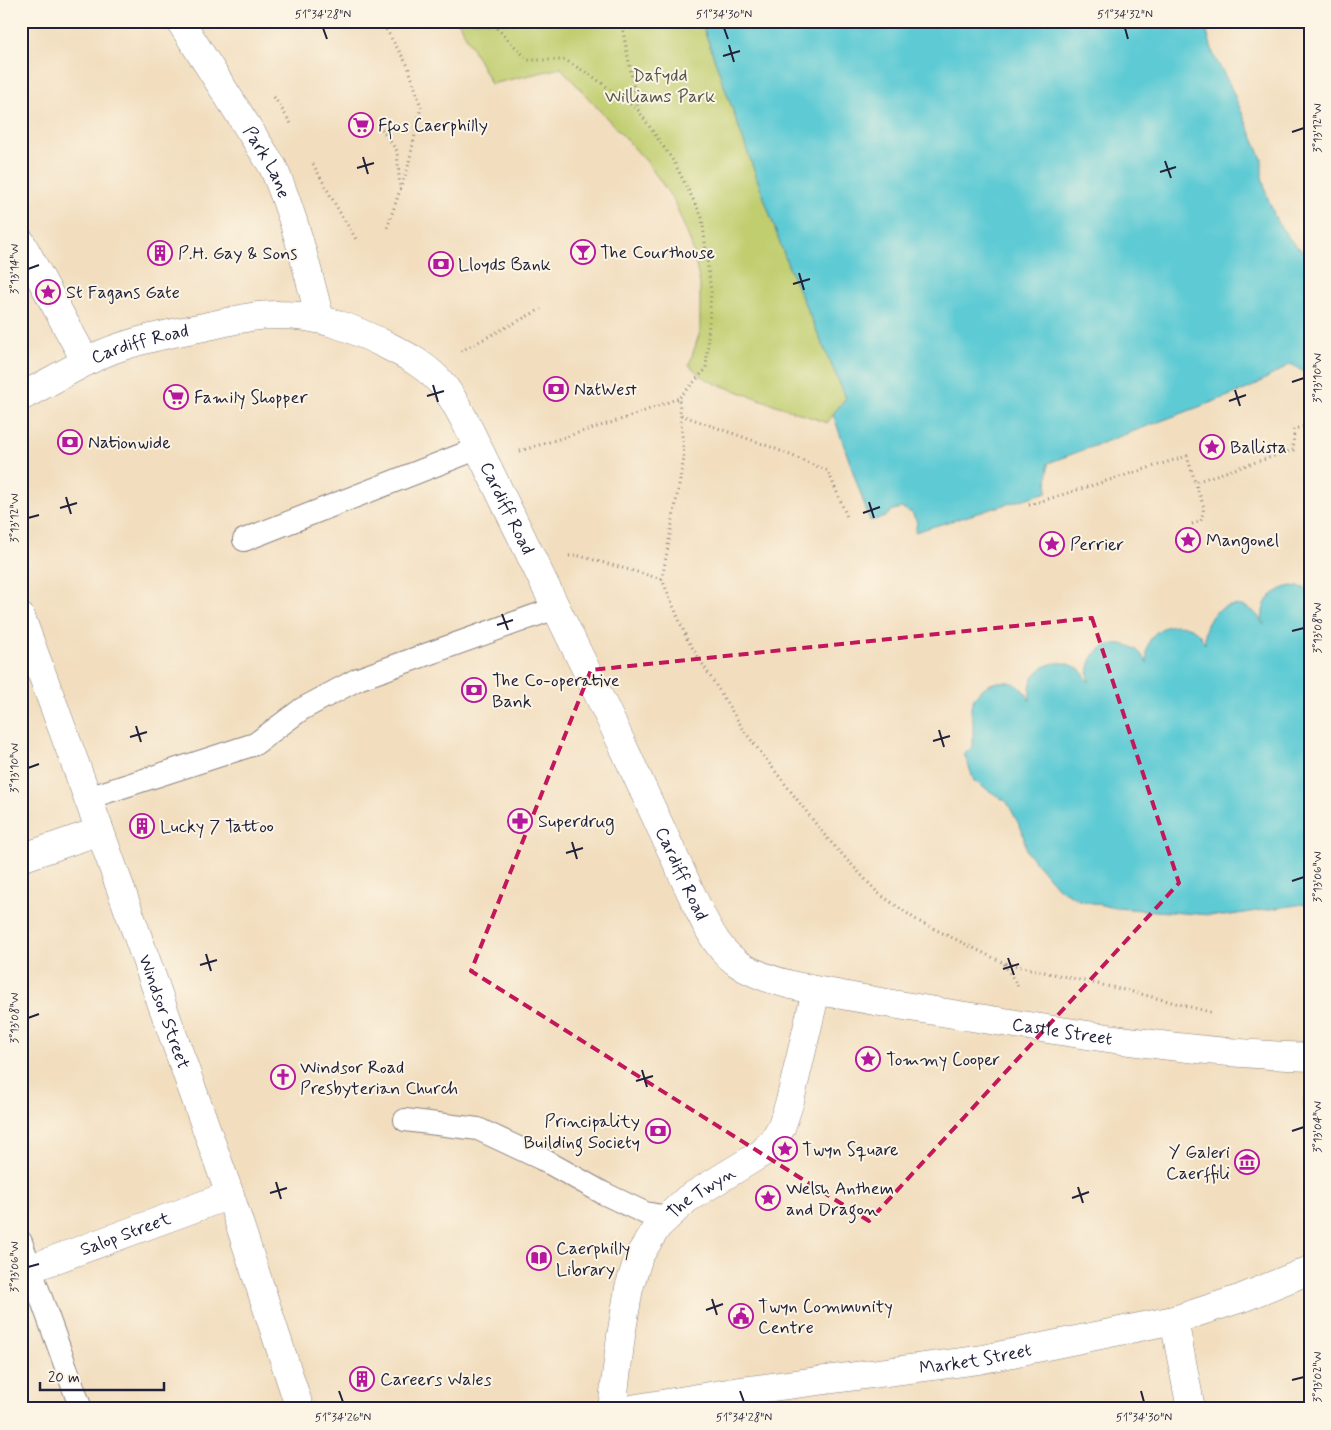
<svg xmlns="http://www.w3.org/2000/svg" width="1331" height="1430" font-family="Mynerve,sans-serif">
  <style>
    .green { fill: #c1ce6f; stroke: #727855 }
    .water { fill: #5dcad4; stroke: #407688 }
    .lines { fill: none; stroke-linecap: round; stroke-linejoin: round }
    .lane-casing { stroke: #8a807d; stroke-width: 24 }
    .street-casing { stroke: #8a807d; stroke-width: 29 }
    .secondary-casing { stroke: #8a807d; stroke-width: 29 }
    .path { stroke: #8a807d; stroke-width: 3; stroke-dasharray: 1 4; stroke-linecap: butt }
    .lane { stroke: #fff; stroke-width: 22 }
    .street { stroke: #fff; stroke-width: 28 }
    .secondary { stroke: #fff; stroke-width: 28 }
    .marked { fill: none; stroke: #c2185b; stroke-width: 4; stroke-dasharray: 10 6; stroke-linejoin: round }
    .ticks { fill: none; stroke: #22223b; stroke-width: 2 }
    .labels { text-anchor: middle; stroke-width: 4; stroke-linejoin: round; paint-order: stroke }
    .park-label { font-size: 18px; fill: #52564b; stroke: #fcf5e5 }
    .poi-label { font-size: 18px; fill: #22223b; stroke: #fcf5e5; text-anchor: start }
    .street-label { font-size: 18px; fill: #22223b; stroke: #fcf5e5 }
    .neatline { fill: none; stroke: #22223b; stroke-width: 2 }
    .ticks-label { font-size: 12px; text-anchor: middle; fill: #22223b }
  </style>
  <rect width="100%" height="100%" fill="#fcf5e5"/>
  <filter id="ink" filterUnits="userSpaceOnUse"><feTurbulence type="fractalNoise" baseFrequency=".02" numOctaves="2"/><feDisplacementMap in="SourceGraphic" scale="10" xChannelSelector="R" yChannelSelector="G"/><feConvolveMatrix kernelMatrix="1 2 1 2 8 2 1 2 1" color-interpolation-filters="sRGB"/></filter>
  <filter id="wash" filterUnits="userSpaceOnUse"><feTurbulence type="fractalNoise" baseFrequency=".0096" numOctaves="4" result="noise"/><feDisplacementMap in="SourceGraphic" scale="20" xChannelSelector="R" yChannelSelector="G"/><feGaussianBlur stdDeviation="1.12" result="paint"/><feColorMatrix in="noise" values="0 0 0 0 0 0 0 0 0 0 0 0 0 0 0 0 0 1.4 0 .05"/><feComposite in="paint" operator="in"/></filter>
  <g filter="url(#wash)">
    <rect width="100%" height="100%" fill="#f2debf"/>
    <path class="green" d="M458,21H701L789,268L846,398L827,423L714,383L701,376L689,365L700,332V284L691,243L674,201L647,162L561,68L491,84Z
      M1310,1080V1143L1305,1137L1304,1101Z"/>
    <path class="water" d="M701,21H1204L1214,56L1229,83L1262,159V177L1267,196L1277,222L1293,243L1310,257V376L1291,364L1250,388L1048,463L1047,492L915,532L917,522L912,513L902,508L893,510L885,517L870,521L833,414L846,398L789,268Z
      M1291,586L1304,588L1310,592V903L1224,916L1115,908L1079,900L1058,888L1027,852L1022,830L1007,802L974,781L964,753L973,747C973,738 973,729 973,720C972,717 971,712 971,709C973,684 1008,672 1024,691C1027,694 1028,698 1030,701C1030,693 1029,685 1033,678C1043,660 1069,658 1082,672C1085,675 1086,680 1089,682C1088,674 1088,667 1092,659C1100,641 1127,639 1140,653C1143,656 1145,660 1147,663C1147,655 1146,648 1150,640C1159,623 1186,620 1199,634C1201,637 1203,641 1205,644C1205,636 1204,629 1209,621C1218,603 1244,600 1257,615C1260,618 1261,622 1264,625C1263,622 1262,617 1263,613C1264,597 1277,590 1291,586Z"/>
  </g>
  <g filter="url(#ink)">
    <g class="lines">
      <defs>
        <path id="lane" d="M244,540L479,448
          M88,798L255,744L302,709L358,679L556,608
          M405,1120L478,1129L542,1159L603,1193L645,1213L667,1217
          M21,1242L81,1409"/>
        <g id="street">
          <path id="s1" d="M180,21L273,167C294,215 307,268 320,319"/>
          <path d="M21,242L86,362"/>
          <path id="s2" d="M21,617L100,831L230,1195L300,1409"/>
          <path d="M21,858L100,831"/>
          <path id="s3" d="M21,1272L230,1195"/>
          <path d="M1174,1320L1191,1409"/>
        </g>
        <g id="secondary">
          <path id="s4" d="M21,397C48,383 74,367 102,354C131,341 172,333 204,327C228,322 255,314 279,315C319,315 353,328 388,346C408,356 428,367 443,385C454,399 462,415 470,431L615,729L697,906C709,931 720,954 745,968C775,984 809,989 842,995C873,1001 904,1006 935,1011C1060,1031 1184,1053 1310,1057"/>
          <path id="s5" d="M612,1409L621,1336L629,1288L639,1256L657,1227L687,1199L762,1153L772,1142L781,1128L790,1101L816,991"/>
          <path id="s6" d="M631,1409L734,1392L978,1360L1174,1320L1242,1298L1310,1270"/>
        </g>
      </defs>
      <use href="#lane" class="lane-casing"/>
      <use href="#street" class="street-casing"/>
      <use href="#secondary" class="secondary-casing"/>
      <path class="path" d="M381,21L408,66L421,107L408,167L386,231
        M490,21L528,60H565L592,76L638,110L674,162L702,217L711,292L706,369L679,398L684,458L662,579L687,639L745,732L826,837L878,893L918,921L1004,963L1129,991L1214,1013
        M621,21L638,109
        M274,97L292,125
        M379,125L397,151L400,189
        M313,164L339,211L356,239
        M461,351L541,309
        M681,415L771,447L828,471L848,519
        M520,451L626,418L679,398
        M1029,505L1187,456L1195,482L1293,450L1294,429L1310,425
        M1192,524L1201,521L1204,507L1195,482
        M569,556L576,555L662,579
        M1004,964L1019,988"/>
      <use href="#lane" class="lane"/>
      <use href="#street" class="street"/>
      <use href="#secondary" class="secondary"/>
    </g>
  </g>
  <path class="marked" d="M1092,618L1179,883L869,1221L471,971L591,670Z"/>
  <path class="ticks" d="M323,28L327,39M724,28L728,39M1125,28L1128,39M729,45L734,62M723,56L740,51M1292,132L1304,128M363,157L368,174M1165,161L1171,178M357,168L374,163M1160,172L1176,167M28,269L39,265M799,273L804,290M793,284L810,279M1292,382L1304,378M433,385L438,402M1235,390L1240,406M427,396L444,391M1229,401L1246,395M66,497L71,514M869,502L874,518M60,508L77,503M863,513L880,507M28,518L39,515M502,614L508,630M497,625L513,620M1292,631L1304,628M136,726L141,742M939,730L944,747M130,737L147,732M933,741L950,736M28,768L39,764M572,842L577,859M566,853L583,848M1292,881L1304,877M206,954L211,971M1008,958L1014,975M200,965L217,960M1003,969L1019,964M28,1018L39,1014M642,1070L647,1087M636,1081L653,1076M1292,1131L1304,1127M276,1182L281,1199M1078,1187L1083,1203M270,1193L287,1188M1072,1198L1089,1192M28,1267L39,1264M712,1299L717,1315M706,1310L723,1304M1292,1380L1304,1377M339,1391L343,1402M740,1391L744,1402M1141,1391L1144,1402"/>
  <defs>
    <symbol id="supermarket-ring" viewBox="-11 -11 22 22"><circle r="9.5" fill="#fcf5e5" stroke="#b5179e" stroke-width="1.5"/><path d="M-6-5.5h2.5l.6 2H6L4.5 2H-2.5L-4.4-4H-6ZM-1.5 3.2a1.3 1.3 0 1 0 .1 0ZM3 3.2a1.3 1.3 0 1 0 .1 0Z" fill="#b5179e"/></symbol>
    <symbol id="bar-ring" viewBox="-11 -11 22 22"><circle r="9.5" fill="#fcf5e5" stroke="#b5179e" stroke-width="1.5"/><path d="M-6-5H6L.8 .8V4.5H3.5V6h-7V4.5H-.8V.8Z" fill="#b5179e"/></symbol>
    <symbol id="building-ring" viewBox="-11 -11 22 22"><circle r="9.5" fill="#fcf5e5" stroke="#b5179e" stroke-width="1.5"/><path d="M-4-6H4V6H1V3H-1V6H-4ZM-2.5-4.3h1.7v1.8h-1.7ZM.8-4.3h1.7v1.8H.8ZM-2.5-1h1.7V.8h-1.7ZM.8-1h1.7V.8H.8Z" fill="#b5179e"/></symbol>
    <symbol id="bank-ring" viewBox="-11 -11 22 22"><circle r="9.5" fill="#fcf5e5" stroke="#b5179e" stroke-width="1.5"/><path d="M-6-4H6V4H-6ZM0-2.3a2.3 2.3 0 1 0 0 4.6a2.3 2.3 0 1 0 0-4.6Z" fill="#b5179e"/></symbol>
    <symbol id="sight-ring" viewBox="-11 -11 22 22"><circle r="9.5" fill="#fcf5e5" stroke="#b5179e" stroke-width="1.5"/><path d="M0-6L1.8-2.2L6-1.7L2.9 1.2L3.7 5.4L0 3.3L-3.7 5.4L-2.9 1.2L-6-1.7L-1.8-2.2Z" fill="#b5179e"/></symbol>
    <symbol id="pharmacy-ring" viewBox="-11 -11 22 22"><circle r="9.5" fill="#fcf5e5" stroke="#b5179e" stroke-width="1.5"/><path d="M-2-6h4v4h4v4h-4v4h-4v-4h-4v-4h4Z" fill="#b5179e"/></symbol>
    <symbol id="church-ring" viewBox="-11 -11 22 22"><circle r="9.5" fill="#fcf5e5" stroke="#b5179e" stroke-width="1.5"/><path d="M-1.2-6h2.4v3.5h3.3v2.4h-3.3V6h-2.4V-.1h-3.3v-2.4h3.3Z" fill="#b5179e"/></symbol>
    <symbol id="museum-ring" viewBox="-11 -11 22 22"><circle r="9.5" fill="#fcf5e5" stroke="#b5179e" stroke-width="1.5"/><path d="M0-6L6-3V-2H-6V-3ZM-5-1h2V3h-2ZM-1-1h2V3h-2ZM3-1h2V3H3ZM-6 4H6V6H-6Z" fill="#b5179e"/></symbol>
    <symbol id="library-ring" viewBox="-11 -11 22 22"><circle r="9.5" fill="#fcf5e5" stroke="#b5179e" stroke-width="1.5"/><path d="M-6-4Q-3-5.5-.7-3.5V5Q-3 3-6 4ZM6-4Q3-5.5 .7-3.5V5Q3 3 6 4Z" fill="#b5179e"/></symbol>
    <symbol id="civic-ring" viewBox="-11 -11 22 22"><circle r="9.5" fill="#fcf5e5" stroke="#b5179e" stroke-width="1.5"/><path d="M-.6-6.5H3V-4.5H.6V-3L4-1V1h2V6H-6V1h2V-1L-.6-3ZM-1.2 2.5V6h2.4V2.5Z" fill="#b5179e"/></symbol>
  </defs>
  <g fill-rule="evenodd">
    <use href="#supermarket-ring" x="347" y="111" width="28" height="28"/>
    <use href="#bar-ring" x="569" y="238" width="28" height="28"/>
    <use href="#building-ring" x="146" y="239" width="28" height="28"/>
    <use href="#bank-ring" x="427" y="250" width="28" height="28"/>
    <use href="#sight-ring" x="34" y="278" width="28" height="28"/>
    <use href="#bank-ring" x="542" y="375" width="28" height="28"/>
    <use href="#supermarket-ring" x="162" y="383" width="28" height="28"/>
    <use href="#bank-ring" x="56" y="428" width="28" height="28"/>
    <use href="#sight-ring" x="1198" y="433" width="28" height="28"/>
    <use href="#sight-ring" x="1174" y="526" width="28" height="28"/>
    <use href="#sight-ring" x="1038" y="530" width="28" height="28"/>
    <use href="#bank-ring" x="460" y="676" width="28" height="28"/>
    <use href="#pharmacy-ring" x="506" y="807" width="28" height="28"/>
    <use href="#building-ring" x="128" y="812" width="28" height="28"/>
    <use href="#sight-ring" x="854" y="1045" width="28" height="28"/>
    <use href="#church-ring" x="269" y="1063" width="28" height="28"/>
    <use href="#bank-ring" x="644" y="1117" width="28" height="28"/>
    <use href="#sight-ring" x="771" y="1135" width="28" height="28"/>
    <use href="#museum-ring" x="1233" y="1148" width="28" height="28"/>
    <use href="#sight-ring" x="754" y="1184" width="28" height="28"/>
    <use href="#library-ring" x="525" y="1244" width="28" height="28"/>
    <use href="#civic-ring" x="727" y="1302" width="28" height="28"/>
    <use href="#building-ring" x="348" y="1365" width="28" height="28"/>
  </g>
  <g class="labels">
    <g class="park-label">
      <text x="660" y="81">Dafydd<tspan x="660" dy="21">Williams Park</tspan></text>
    </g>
    <g class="poi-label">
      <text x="378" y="131">Ffos Caerphilly</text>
      <text x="600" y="258">The Courthouse</text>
      <text x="178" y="259">P.H. Gay &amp; Sons</text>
      <text x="458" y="270">Lloyds Bank</text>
      <text x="66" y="298">St Fagans Gate</text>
      <text x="574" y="395">NatWest</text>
      <text x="194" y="403">Family Shopper</text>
      <text x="88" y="448">Nationwide</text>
      <text x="1230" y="453">Ballista</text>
      <text x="1206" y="546">Mangonel</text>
      <text x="1070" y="550">Perrier</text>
      <text x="492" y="686">The Co-operative<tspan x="492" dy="21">Bank</tspan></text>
      <text x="538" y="827">Superdrug</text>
      <text x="160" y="832">Lucky 7 Tattoo</text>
      <text x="886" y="1065">Tommy Cooper</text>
      <text x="300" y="1073">Windsor Road<tspan x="300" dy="21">Presbyterian Church</tspan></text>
      <text x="640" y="1127" text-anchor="end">Principality<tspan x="640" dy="21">Building Society</tspan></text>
      <text x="802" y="1155">Twyn Square</text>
      <text x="1230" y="1158" text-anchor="end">Y Galeri<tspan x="1230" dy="21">Caerffili</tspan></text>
      <text x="786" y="1194">Welsh Anthem<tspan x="786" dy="21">and Dragon</tspan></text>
      <text x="556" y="1254">Caerphilly<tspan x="556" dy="21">Library</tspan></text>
      <text x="758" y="1312">Twyn Community<tspan x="758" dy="21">Centre</tspan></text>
      <text x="380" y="1385">Careers Wales</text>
    </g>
    <g class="street-label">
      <text dy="6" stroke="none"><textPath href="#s1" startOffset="166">Park Lane</textPath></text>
      <text dy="6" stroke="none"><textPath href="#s4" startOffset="131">Cardiff Road</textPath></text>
      <text dy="6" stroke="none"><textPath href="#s4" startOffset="595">Cardiff Road</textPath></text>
      <text dy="6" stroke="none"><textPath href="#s4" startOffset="1000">Cardiff Road</textPath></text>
      <text dy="6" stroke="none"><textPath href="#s2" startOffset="420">Windsor Street</textPath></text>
      <text dy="6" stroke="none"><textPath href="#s4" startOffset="1440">Castle Street</textPath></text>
      <text dy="6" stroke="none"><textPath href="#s5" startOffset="246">The Twyn</textPath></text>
      <text dy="6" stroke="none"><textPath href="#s3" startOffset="111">Salop Street</textPath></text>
      <text dy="6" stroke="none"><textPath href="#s6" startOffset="348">Market Street</textPath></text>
    </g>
  </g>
  <rect width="1331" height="1430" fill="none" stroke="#fcf5e5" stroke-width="55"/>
  <path d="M40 1382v8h124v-8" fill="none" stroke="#22223b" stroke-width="2.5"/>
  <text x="48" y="1382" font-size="15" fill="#22223b" stroke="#fcf5e5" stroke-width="4" paint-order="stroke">20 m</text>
  <rect x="28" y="28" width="1276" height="1374" class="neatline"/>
  <g class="ticks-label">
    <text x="323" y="18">51°34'28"N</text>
    <text x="724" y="18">51°34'30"N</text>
    <text x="1125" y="18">51°34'32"N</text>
    <text transform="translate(1317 128) rotate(-90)" y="4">3°13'12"W</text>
    <text transform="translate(14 269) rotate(-90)" y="4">3°13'14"W</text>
    <text transform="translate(1317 378) rotate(-90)" y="4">3°13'10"W</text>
    <text transform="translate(14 518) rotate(-90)" y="4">3°13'12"W</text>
    <text transform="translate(1317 628) rotate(-90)" y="4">3°13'08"W</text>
    <text transform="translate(14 768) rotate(-90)" y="4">3°13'10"W</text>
    <text transform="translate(1317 877) rotate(-90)" y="4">3°13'06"W</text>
    <text transform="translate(14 1018) rotate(-90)" y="4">3°13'08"W</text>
    <text transform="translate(1317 1127) rotate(-90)" y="4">3°13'04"W</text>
    <text transform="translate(14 1267) rotate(-90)" y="4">3°13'06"W</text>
    <text transform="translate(1317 1377) rotate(-90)" y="4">3°13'02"W</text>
    <text x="343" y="1421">51°34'26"N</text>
    <text x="744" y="1421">51°34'28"N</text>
    <text x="1144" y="1421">51°34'30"N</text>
  </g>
</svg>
